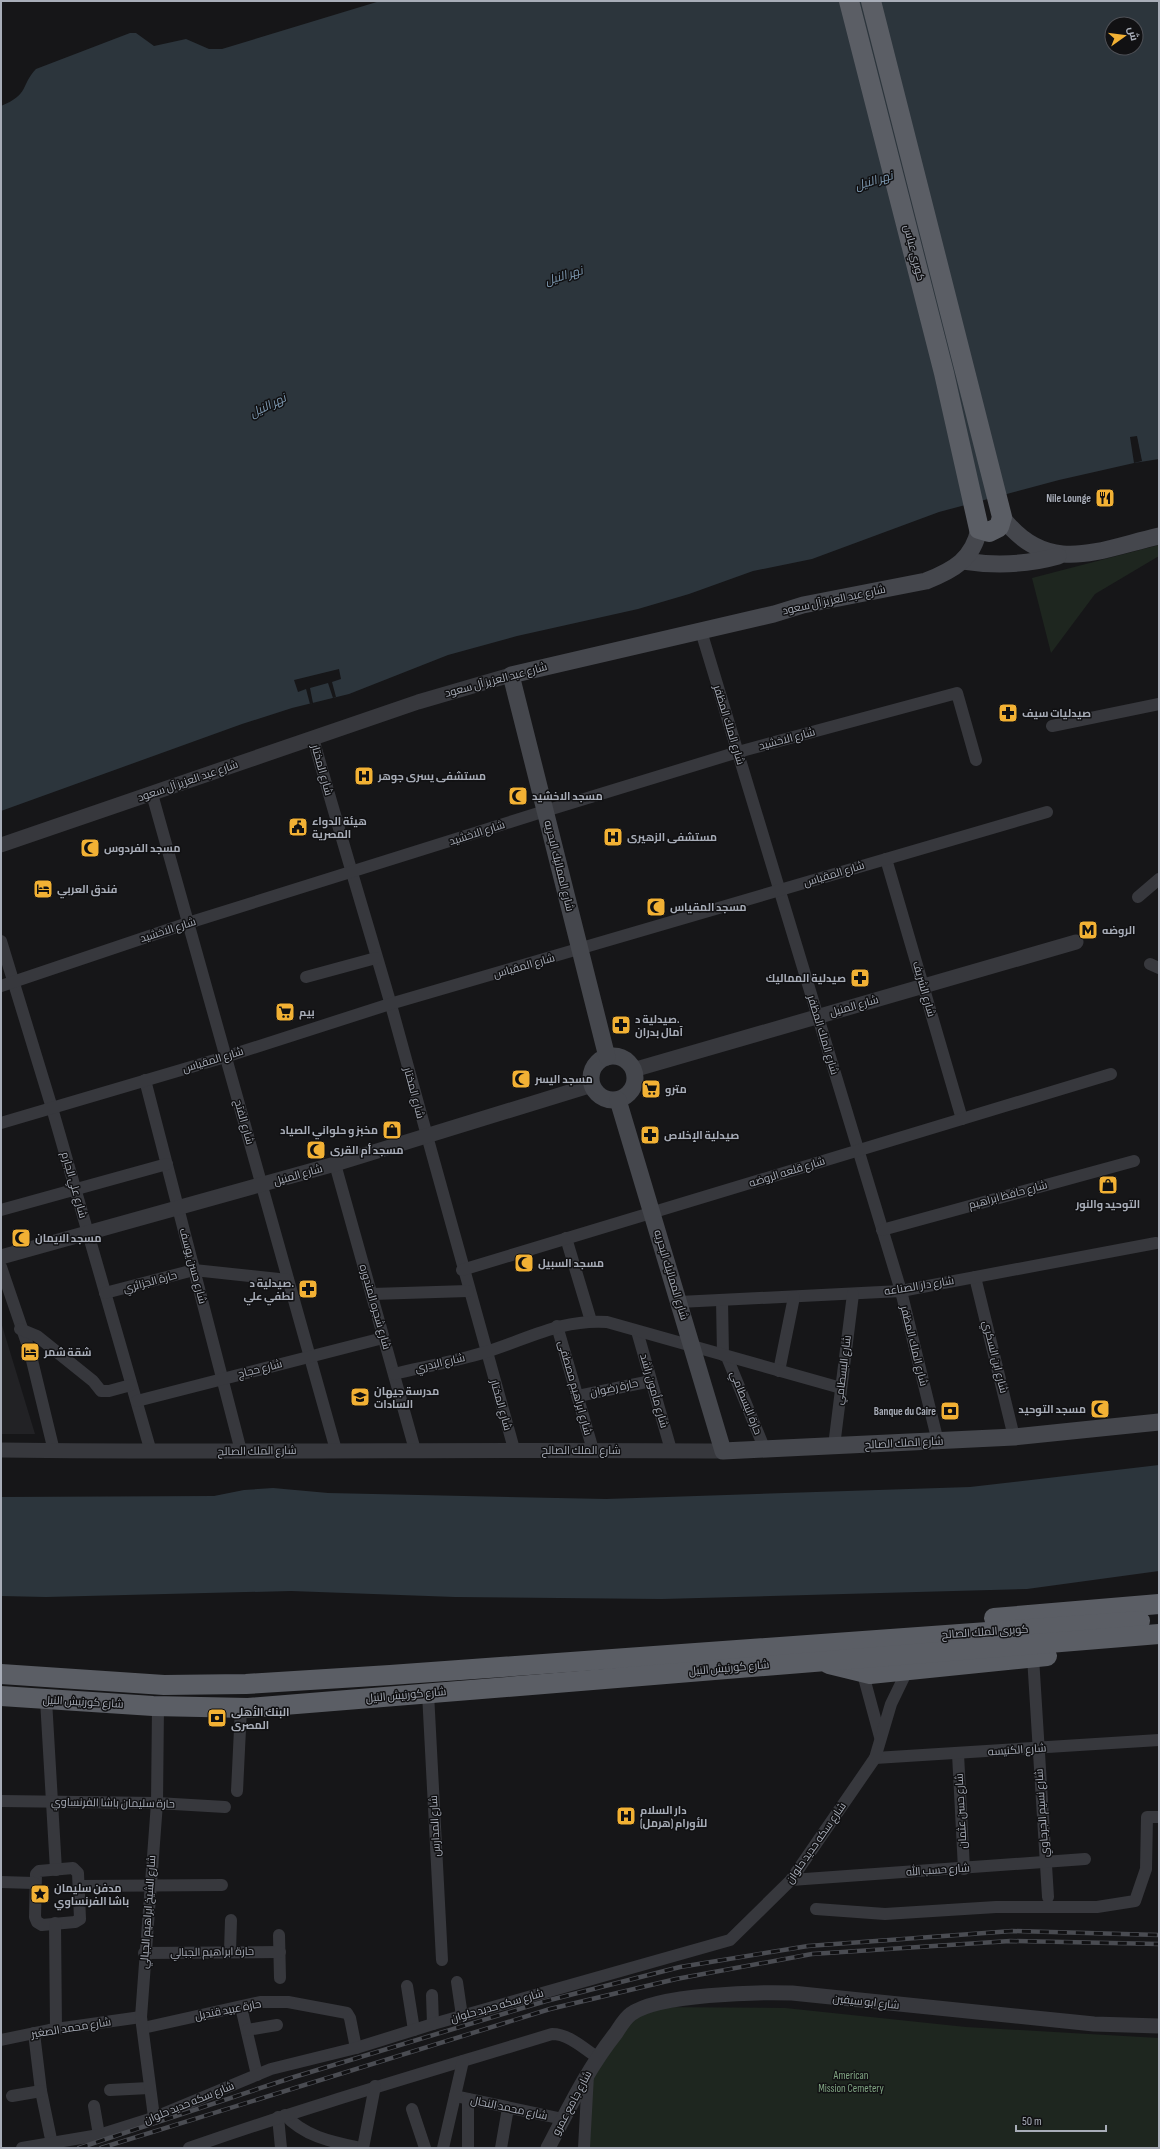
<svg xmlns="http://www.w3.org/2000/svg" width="1160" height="2149" font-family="'Sofia Sans Condensed',Cairo,sans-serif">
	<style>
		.built { fill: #222225 }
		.green { fill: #1e261f }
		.water { fill: #2c353c; fill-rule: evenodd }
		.pier { fill: #161618 }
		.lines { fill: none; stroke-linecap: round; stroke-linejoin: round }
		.minor { stroke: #37383d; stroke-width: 12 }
		.tertiary { stroke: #37383d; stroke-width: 15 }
		.secondary { stroke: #45474d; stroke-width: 17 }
		.trunk { stroke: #5b5e65; stroke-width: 20 }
		.rail-casing { stroke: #4a4c52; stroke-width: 4.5 }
		.rail { stroke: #111113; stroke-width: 3; stroke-dasharray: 9; stroke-linecap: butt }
		.labels { text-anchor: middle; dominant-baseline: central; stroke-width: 3; stroke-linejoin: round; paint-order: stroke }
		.street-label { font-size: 11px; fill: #a8adb8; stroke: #111113 }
		.poi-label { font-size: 11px; font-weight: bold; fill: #a8adb8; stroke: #111113; text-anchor: start }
		.park-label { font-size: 11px; fill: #7fa381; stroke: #111113 }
		.water-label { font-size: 12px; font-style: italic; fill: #7f9bb3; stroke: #111113 }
	</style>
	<rect width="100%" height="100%" fill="#161618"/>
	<polygon class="built" points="1,1322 11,1355 35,1434 1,1434"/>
	<g class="green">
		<polygon points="1159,545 1159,556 1095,594 1051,653 1032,578"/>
		<polygon points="645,2007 785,2008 966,2027 1159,2038 1159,2148 583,2148 588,2073"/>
	</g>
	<g class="water">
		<path d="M380,1H1159V459L1134,463L1059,480L939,512L812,559L753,571L689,594L638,609L517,636L448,655L349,694L292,708L242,724L1,811V106C30,94 20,86 36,69L130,33H136L154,46L186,39L209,49H222ZM1112,24H1136V48H1112Z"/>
		<polygon points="1159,1465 1159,1571 1027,1589 662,1599 455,1597 291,1591 46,1597 1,1596 1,1497 214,1496 244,1490 273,1488 328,1493 606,1499 970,1487"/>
	</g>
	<g class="pier">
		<polygon points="1137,436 1142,461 1134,463 1130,437"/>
		<polygon points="339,669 341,679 332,682 336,697 333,698 328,683 310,688 313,703 310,704 306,689 298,692 294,680"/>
	</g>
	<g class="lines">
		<g class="minor">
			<polyline points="701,631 901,1291 938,1442"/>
			<polyline points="1052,726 1159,704"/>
			<path d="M313,738C338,827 365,916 391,1005C432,1153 472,1301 514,1449"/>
			<polyline points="152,794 336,1450"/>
			<polyline points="886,859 962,1119"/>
			<polyline points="1138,897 1159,879"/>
			<polyline points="1,941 52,1108 151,1452"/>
			<polyline points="1150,964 1159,968"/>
			<polyline points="306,977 376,958"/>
			<polyline points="1,986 188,923 545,811 738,752 957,693 976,760"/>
			<polyline points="145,1080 241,1451"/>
			<polyline points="1,1123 225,1057 390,1004 1047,812"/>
			<polyline points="335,1164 415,1450"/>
			<polyline points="1,1210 167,1164"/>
			<polyline points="882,1230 1134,1161"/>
			<polyline points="566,1238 591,1321"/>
			<polyline points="1,1267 30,1352 54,1451"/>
			<polyline points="462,1270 1111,1074"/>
			<polyline points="975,1277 1014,1437"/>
			<polyline points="105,1293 194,1270 288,1280"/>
			<polyline points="372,1294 468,1291"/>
			<polyline points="722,1300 723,1355"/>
			<polyline points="679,1302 901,1291 1156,1243"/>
			<polyline points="557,1326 593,1450"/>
			<polyline points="20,1329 37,1336 93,1381 101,1391 109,1391 131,1385"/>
			<polyline points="637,1331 671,1450"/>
			<polyline points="727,1357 765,1450"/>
			<polyline points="779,1371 794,1297"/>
			<path d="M394,1374C424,1367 456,1361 486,1352C528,1339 561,1319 607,1322L841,1388"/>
			<polyline points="578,1396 651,1381"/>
			<polyline points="137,1401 383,1338"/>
			<polyline points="834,1446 853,1294"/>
			<polyline points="1033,1657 1048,1897"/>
			<polyline points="863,1674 880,1737"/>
			<polyline points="428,1693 442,1960"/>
			<polyline points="46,1700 56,1870"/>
			<polyline points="958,1754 964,1869"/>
			<polyline points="875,1758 1159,1740"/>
			<polyline points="237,1791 241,1708"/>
			<polyline points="1,1801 157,1803 225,1807"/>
			<polygon points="73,1868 78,1873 80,1919 75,1922 42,1925 37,1922 35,1917 36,1874 39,1871"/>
			<polyline points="791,1880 1085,1859"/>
			<polyline points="1,1882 34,1883"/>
			<polyline points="79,1886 222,1885"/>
			<polyline points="816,1909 885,1914 996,1907 1097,1907 1135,1901 1146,1869 1147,1817 1159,1817"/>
			<polyline points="55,1923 56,2029"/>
			<polyline points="279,1935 280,1978"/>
			<polyline points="230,1951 231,1920"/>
			<polyline points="144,1953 280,1952"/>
			<polyline points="457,1982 462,2016"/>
			<polyline points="407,1986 414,2030"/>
			<polyline points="432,1995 433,2024"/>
			<polyline points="241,2007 257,2075"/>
			<polyline points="143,2028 260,2002 288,2002 347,2013 350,2018 356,2048"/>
			<polyline points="247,2030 277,2025"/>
			<polyline points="34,2033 41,2091 52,2144"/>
			<polyline points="1,2040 49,2030 141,2017"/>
			<polyline points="110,2090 149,2088"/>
			<polyline points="12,2096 41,2091"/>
			<polyline points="455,2096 563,2119"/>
			<polyline points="94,2106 99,2135"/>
			<polyline points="412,2109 425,2148"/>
			<path d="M285,2115C305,2137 333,2142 361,2148"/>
			<polyline points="154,2117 141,2017 157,1803 158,1706"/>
			<polyline points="278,2117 281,2148"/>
			<polyline points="22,2148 99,2135 153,2118 271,2069 356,2048 433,2024 730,1940 791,1880 875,1758 891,1704 907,1671"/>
			<path d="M189,2148C309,2106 431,2071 552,2034C569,2034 583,2048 597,2057"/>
			<polyline points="363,2148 375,2086"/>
			<polyline points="443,2148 463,2061"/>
			<polyline points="468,2148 468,2099"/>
			<polyline points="501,2148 508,2108"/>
			<polyline points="584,2148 588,2075"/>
		</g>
		<g class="tertiary">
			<polyline points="1,845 418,702 511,675"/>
			<polyline points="633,1070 1076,942"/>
			<polyline points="1,1257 335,1164 592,1085"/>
			<path d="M1,1450C242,1453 482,1449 723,1451"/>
			<path d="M548,2148C569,2108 588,2068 616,2033C620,2027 625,2018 631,2014C658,1994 757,1992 792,1993L1094,2024L1159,2026"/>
		</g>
		<g class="secondary">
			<path d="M1002,517C1047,577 1098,550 1159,536"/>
			<path d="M963,561C995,566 1026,565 1058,556"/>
			<circle cx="613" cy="1078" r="22"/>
			<path d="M607,1057L511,675L774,614L803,605L926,581C954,570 973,559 979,529"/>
			<polyline points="618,1100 723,1451 1014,1437 1159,1422"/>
		</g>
		<g class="trunk">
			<polyline points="849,1 944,373 979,529 989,532 999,527 1002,517 871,1"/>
			<polyline points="994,1618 1159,1604"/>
			<polyline points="829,1664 870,1674 1047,1656"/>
			<polyline points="1,1674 164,1685 246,1684 390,1675 1140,1621"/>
			<polyline points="1,1696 153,1706 248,1708 1159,1634"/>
		</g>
		<defs>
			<g id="rail">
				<polyline points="79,2148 294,2077 546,2001 680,1967 808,1946 1012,1931 1159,1935"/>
				<polyline points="101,2148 550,2009 676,1979 812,1954 1010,1941 1159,1944"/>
			</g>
		</defs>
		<use href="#rail" class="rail-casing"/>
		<use href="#rail" class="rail"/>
	</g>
	<defs>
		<symbol id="restaurant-square" viewBox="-11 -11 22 22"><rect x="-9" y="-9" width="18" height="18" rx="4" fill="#f2b134" stroke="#111113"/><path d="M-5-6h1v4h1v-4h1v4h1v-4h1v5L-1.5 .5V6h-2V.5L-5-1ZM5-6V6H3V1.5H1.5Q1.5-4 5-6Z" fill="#111"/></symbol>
		<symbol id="pharmacy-square" viewBox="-11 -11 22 22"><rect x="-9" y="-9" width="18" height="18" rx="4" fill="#f2b134" stroke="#111113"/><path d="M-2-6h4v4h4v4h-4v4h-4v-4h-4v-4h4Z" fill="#111"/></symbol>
		<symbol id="hospital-square" viewBox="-11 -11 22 22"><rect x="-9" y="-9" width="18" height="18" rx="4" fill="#f2b134" stroke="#111113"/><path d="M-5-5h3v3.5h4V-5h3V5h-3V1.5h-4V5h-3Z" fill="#111"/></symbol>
		<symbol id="mosque-square" viewBox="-11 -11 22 22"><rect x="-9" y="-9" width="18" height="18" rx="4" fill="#f2b134" stroke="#111113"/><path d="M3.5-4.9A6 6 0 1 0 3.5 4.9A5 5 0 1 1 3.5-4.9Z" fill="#111"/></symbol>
		<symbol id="civic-square" viewBox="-11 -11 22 22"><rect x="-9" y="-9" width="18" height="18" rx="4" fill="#f2b134" stroke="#111113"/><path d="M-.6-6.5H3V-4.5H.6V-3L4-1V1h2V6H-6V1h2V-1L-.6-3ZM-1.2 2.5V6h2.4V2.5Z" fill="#111"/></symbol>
		<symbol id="hotel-square" viewBox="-11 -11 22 22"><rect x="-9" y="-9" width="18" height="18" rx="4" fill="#f2b134" stroke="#111113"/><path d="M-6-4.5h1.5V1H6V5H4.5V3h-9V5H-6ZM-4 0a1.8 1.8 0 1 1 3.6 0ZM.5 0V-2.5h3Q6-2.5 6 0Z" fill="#111"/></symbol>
		<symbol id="metro-square" viewBox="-11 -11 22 22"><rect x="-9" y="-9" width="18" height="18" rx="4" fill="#f2b134" stroke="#111113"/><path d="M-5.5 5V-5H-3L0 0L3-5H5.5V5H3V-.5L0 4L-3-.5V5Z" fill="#111"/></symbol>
		<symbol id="supermarket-square" viewBox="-11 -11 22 22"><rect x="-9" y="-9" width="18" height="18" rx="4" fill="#f2b134" stroke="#111113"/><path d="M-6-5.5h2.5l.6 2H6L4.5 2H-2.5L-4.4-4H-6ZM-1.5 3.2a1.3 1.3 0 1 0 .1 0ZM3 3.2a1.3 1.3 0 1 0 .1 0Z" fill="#111"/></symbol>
		<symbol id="shop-square" viewBox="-11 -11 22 22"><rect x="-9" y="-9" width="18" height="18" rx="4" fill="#f2b134" stroke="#111113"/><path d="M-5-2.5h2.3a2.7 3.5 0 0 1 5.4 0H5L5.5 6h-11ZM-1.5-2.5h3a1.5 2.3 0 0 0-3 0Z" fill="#111"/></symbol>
		<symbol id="school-square" viewBox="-11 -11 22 22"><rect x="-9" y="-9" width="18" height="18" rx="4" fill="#f2b134" stroke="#111113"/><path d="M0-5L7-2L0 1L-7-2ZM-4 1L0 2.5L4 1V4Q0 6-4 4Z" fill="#111"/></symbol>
		<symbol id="bank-square" viewBox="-11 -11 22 22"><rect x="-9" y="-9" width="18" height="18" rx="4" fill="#f2b134" stroke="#111113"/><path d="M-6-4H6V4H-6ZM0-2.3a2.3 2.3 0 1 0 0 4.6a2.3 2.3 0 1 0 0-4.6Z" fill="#111"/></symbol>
		<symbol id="sight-square" viewBox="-11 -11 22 22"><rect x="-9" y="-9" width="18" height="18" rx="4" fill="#f2b134" stroke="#111113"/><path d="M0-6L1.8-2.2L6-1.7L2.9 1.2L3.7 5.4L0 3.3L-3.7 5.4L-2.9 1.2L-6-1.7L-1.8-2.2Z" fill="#111"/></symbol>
	</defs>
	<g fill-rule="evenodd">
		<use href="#restaurant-square" x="1094" y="487" width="22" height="22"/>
		<use href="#pharmacy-square" x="997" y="702" width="22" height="22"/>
		<use href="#hospital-square" x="353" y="765" width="22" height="22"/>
		<use href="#mosque-square" x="507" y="785" width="22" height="22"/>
		<use href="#civic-square" x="287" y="816" width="22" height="22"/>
		<use href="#hospital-square" x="602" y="826" width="22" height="22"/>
		<use href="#mosque-square" x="79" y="837" width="22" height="22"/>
		<use href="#hotel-square" x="32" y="878" width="22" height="22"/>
		<use href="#mosque-square" x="645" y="896" width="22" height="22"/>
		<use href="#metro-square" x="1077" y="919" width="22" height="22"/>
		<use href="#pharmacy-square" x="849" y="967" width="22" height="22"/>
		<use href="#supermarket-square" x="274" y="1001" width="22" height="22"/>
		<use href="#pharmacy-square" x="610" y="1014" width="22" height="22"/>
		<use href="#mosque-square" x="510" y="1068" width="22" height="22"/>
		<use href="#supermarket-square" x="640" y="1078" width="22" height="22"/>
		<use href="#shop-square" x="381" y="1119" width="22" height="22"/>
		<use href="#pharmacy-square" x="639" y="1124" width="22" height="22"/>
		<use href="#mosque-square" x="305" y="1139" width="22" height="22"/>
		<use href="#shop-square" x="1097" y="1174" width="22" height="22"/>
		<use href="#mosque-square" x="10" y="1227" width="22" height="22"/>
		<use href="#mosque-square" x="513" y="1252" width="22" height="22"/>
		<use href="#pharmacy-square" x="297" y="1278" width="22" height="22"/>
		<use href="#hotel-square" x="19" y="1341" width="22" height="22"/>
		<use href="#school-square" x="349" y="1386" width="22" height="22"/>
		<use href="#mosque-square" x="1089" y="1398" width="22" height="22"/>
		<use href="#bank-square" x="939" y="1400" width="22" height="22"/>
		<use href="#bank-square" x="206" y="1707" width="22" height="22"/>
		<use href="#hospital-square" x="615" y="1805" width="22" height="22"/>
		<use href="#sight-square" x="29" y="1883" width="22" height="22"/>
	</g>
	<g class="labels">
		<g class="street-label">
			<text transform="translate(914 253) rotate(76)">كوبري عباس</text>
			<text transform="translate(834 600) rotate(-12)">شارع عبد العزيز آل سعود</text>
			<text transform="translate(496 680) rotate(-15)">شارع عبد العزيز آل سعود</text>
			<text transform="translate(729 725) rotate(73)">شارع الملك المظفر</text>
			<text transform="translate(787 739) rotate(-15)">شارع الاخشيد</text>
			<text transform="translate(322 770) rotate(74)">شارع المختار</text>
			<text transform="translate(188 781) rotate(-19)">شارع عبد العزيز آل سعود</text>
			<text transform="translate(477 833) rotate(-18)">شارع الاخشيد</text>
			<text transform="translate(559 866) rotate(76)">شارع المماليك البحريه</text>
			<text transform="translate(834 874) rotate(-17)">شارع المقياس</text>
			<text transform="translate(168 930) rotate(-18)">شارع الاخشيد</text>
			<text transform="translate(524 966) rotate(-16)">شارع المقياس</text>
			<text transform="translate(924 989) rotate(74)">شارع الشريف</text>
			<text transform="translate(854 1006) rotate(-16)">شارع المنيل</text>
			<text transform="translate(823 1035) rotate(73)">شارع الملك المظفر</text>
			<text transform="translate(213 1060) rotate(-17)">شارع المقياس</text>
			<text transform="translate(414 1093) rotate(75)">شارع المختار</text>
			<text transform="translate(244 1122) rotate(74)">شارع الفتح</text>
			<text transform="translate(787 1172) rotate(-17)">شارع قلعه الروضه</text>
			<text transform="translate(298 1175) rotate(-16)">شارع المنيل</text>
			<text transform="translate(74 1185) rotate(74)">شارع علي الجارم</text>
			<text transform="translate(1008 1195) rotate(-15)">شارع حافظ ابراهيم</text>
			<text transform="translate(193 1266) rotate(75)">شارع حسن يوسف</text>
			<text transform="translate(671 1275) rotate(73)">شارع المماليك البحريه</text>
			<text transform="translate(150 1282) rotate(-15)">حارة الجزائري</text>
			<text transform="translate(919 1286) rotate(-9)">شارع دار الصناعه</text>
			<text transform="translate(375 1307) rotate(74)">شارع شجره المندوره</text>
			<text transform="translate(914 1346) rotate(76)">شارع الملك المظفر</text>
			<text transform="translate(995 1357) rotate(76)">شارع ابن السكري</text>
			<text transform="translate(440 1363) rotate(-13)">شارع البدري</text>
			<text transform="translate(260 1369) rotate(-14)">شارع حجاج</text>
			<text transform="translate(843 1370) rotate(-83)">شارع البسطامي</text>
			<text transform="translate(575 1388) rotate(74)">شارع ابراهيم مصطفى</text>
			<text transform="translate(614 1388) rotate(-12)">حارة رضوان</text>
			<text transform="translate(654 1391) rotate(74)">شارع مأمون راشد</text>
			<text transform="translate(746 1403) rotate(68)">حارة البسطامي</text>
			<text transform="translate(501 1405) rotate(74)">شارع المختار</text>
			<text transform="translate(904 1443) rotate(-3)">شارع الملك الصالح</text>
			<text x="581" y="1450">شارع الملك الصالح</text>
			<text transform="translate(257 1451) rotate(-1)">شارع الملك الصالح</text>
			<text transform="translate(985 1632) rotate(-4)">كوبرى الملك الصالح</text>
			<text transform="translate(729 1668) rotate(-5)">شارع كورنيش النيل</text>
			<text transform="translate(406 1695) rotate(-5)">شارع كورنيش النيل</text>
			<text transform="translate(83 1702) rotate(3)">شارع كورنيش النيل</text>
			<text transform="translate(1017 1750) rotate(-4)">شارع الكنيسه</text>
			<text transform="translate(113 1803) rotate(1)">حارة سليمان باشا الفرنساوي</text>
			<text transform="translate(961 1811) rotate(-93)">شارع حسن عثمان</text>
			<text transform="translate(1042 1813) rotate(-94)">شارع نسيم الجرجاوي</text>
			<text transform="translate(435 1826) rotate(-93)">شارع المدارس</text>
			<text transform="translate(816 1843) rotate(-55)">شارع سكه حديد حلوان</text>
			<text transform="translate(938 1870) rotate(-4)">شارع حسب الله</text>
			<text transform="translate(148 1912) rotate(-86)">شارع الشيخ ابراهيم الجبالي</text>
			<text transform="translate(212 1952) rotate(-1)">حارة ابراهيم الجبالي</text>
			<text transform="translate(866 2002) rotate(6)">شارع ابو سيفين</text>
			<text transform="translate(497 2006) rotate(-16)">شارع سكه حديد حلوان</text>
			<text transform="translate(228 2010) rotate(-11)">حارة عبيد قنديل</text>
			<text transform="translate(71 2028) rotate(-9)">شارع محمد الصغير</text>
			<text transform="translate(189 2103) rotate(-22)">شارع سكه حديد حلوان</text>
			<text transform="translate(572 2103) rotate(-62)">شارع جامع عمرو</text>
			<text transform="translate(509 2108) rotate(12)">شارع محمد النحال</text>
		</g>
		<g class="poi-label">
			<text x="1091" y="498" text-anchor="end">Nile Lounge</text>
			<text x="1022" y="713">صيدليات سيف</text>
			<text x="378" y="776">مستشفى يسرى جوهر</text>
			<text x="532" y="796">مسجد الاخشيد</text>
			<text x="312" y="821">هيئة الدواء<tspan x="312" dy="13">المصرية</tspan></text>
			<text x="627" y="837">مستشفى الزهيرى</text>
			<text x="104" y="848">مسجد الفردوس</text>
			<text x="57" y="889">فندق العربي</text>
			<text x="670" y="907">مسجد المقياس</text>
			<text x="1102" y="930">الروضه</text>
			<text x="846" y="978" text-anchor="end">صيدلية المماليك</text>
			<text x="299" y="1012">بيم</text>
			<text x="635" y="1019">صيدلية د.<tspan x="635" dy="13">آمال بدران</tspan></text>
			<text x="535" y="1079">مسجد اليسر</text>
			<text x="665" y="1089">مترو</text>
			<text x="378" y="1130" text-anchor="end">مخبز و حلواني الصياد</text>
			<text x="664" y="1135">صيدلية الإخلاص</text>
			<text x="330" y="1150">مسجد أم القرى</text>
			<text x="1108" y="1204" text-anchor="middle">التوحيد والنور</text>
			<text x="35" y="1238">مسجد الايمان</text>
			<text x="538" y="1263">مسجد السبيل</text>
			<text x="294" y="1283" text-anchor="end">صيدلية د.<tspan x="294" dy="13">لطفي علي</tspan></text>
			<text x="44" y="1352">شقة شمر</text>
			<text x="374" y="1391">مدرسة جيهان<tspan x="374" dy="13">السادات</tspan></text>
			<text x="1086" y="1409" text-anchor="end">مسجد التوحيد</text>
			<text x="936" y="1411" text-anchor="end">Banque du Caire</text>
			<text x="231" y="1712">البنك الأهلى<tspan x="231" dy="13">المصرى</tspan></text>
			<text x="640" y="1810">دار السلام<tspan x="640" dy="13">للأورام (هرمل)</tspan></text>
			<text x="54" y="1888">مدفن سليمان<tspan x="54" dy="13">باشا الفرنساوي</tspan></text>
		</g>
		<g class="park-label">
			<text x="851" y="2075">American<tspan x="851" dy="13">Mission Cemetery</tspan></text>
		</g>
		<g class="water-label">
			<text transform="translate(874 181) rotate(-17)">نهر النيل</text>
			<text transform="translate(564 276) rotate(-17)">نهر النيل</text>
			<text transform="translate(268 406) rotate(-26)">نهر النيل</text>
		</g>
	</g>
	<rect width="1160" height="2149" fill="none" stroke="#a8adb8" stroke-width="4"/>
	<g transform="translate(1124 36) rotate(76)"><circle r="19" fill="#111113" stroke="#4d4f55"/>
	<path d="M0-3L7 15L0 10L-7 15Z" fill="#f2b134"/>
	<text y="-6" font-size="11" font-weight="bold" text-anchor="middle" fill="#a8adb8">ش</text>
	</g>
	<path d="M1016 2125v6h90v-6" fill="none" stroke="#a8adb8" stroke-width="2"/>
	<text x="1022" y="2125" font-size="12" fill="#a8adb8" stroke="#111113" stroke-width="3" paint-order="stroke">50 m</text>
</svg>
